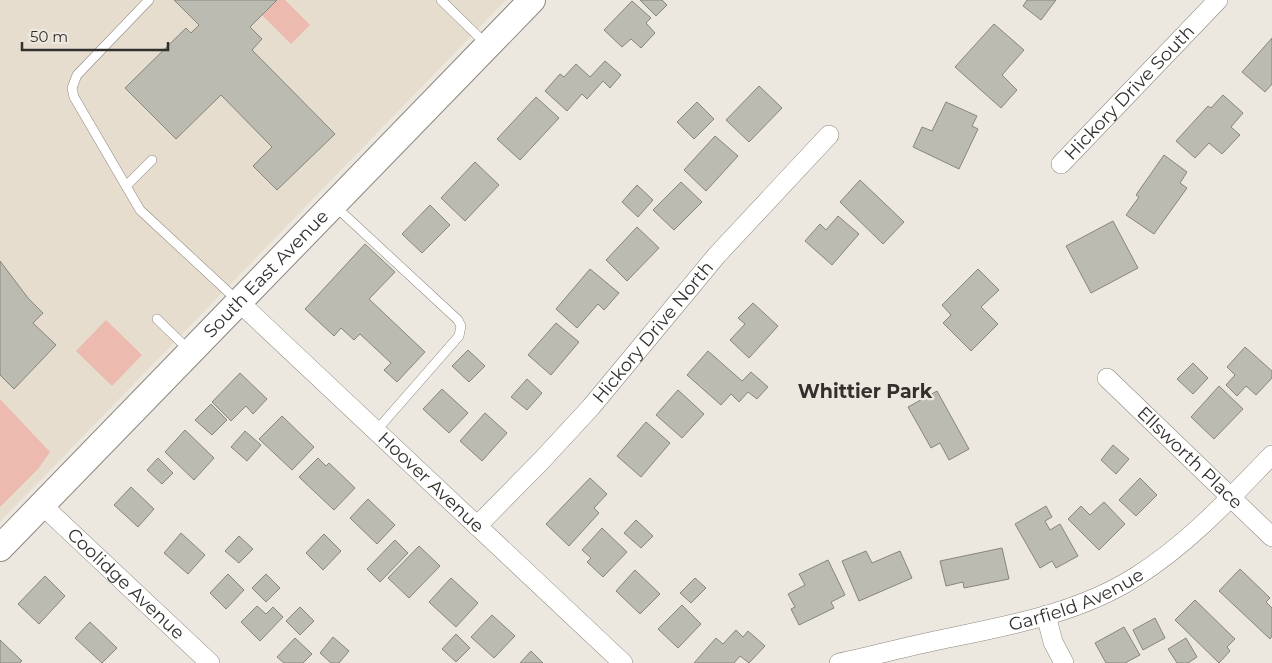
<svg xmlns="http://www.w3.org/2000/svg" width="1272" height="663" font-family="Montserrat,sans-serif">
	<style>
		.built { fill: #e6ddce }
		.green { fill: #ecbaae }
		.building { fill: #bbbbb1; stroke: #86867d }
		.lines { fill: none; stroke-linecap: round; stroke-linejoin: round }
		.service-casing { stroke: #8c877f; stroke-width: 10 }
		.minor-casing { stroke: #8c877f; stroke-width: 20 }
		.secondary-casing { stroke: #8c877f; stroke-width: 28 }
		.service { stroke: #fff; stroke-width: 9 }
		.minor { stroke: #fff; stroke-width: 19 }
		.secondary { stroke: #fff; stroke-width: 26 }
		.labels { text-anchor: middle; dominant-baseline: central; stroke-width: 4.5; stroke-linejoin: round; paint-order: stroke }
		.street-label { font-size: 18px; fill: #32302d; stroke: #ede8df }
		.neighbourhood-label { font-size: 19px; font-weight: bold; fill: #32302d; stroke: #ede8df }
	</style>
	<rect width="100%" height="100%" fill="#ede8df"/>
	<polygon class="built" points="0,0 506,0 0,522"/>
	<g class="green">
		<polygon points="277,0 285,0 310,25 291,44 262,15"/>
		<polygon points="106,320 142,355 112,386 76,351"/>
		<polygon points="0,399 50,452 38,469 0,507"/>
	</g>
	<g class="building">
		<polygon points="174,0 277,0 250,27 262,39 252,50 335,134 277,190 253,166 272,147 221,95 176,139 125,88 186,28 191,33 199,25"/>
		<polygon points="640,0 662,0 667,5 656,16"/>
		<polygon points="1027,0 1056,0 1041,20 1023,6"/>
		<polygon points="632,1 651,18 646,23 655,33 641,48 631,39 622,47 604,30"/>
		<polygon points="994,24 1024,50 1002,75 1017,90 1001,108 955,67"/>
		<polygon points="1272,38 1272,84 1265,92 1242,72"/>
		<polygon points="605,61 621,75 610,88 603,81 587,99 582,94 567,111 545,91 560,74 564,77 576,64 590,77"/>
		<polygon points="759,86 782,108 749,142 726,120"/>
		<polygon points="1223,95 1243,113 1231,127 1240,135 1222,154 1209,143 1195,158 1176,141 1208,106 1211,108"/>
		<polygon points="536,97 559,118 520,160 497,139"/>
		<polygon points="697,102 714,119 694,139 677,122"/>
		<polygon points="946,102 977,116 972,126 978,129 959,169 913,147 922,127 932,131"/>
		<polygon points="715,136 738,156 706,191 684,170"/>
		<polygon points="1164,155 1187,172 1180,183 1187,188 1154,234 1126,215 1139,197 1136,195"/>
		<polygon points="475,162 499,185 465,221 441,198"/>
		<polygon points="860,180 904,222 883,244 840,202"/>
		<polygon points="681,182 702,202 674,230 653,210"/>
		<polygon points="637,185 653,200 638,217 622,202"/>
		<polygon points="430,205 450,225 422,253 402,234"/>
		<polygon points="838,216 859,234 832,265 805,241 820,224 826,230"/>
		<polygon points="1113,221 1138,268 1091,293 1066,246"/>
		<polygon points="637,227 659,248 627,281 606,260"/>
		<polygon points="365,244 395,272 369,299 425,352 397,382 384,370 391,363 360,334 354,340 341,328 334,336 305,309"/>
		<polygon points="0,261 28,298 43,313 33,323 56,345 14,389 0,375"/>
		<polygon points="590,269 619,293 604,310 598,304 577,328 556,309"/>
		<polygon points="978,269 999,290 981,307 998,324 971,351 943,323 951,315 942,305"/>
		<polygon points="753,303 778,326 749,358 730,340 745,324 738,318"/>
		<polygon points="556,323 579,342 551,375 528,355"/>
		<polygon points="1245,347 1272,371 1272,378 1256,395 1246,386 1237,396 1226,385 1235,375 1227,367"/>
		<polygon points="468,350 485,366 469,382 452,366"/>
		<polygon points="708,351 742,381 751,372 768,387 757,399 748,392 739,402 731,394 721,405 687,375"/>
		<polygon points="1193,363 1208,378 1193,394 1177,379"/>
		<polygon points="240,373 267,399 253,414 246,406 231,421 212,402"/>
		<polygon points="527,379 542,393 527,410 511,397"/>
		<polygon points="1219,386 1243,409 1214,439 1191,417"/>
		<polygon points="442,389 468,413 449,433 423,409"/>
		<polygon points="678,390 704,414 682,438 656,415"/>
		<polygon points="937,391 969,449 949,460 940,443 931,448 908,407"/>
		<polygon points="211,404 227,420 212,435 195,420"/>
		<polygon points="485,413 507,433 482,461 460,441"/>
		<polygon points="282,416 314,447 292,470 259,439"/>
		<polygon points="646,422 670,443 641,477 617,456"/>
		<polygon points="185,430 214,458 194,480 165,452"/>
		<polygon points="245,431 261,445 247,461 231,447"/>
		<polygon points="1113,445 1129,459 1116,474 1101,460"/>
		<polygon points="158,458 173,473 162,484 147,470"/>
		<polygon points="318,458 326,466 329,463 355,488 334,510 299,477"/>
		<polygon points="590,478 607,494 594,508 599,513 569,546 546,524"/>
		<polygon points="1140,478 1157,495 1136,516 1119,500"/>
		<polygon points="131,487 154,509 138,527 114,505"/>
		<polygon points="368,499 395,525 377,544 350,518"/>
		<polygon points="1104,502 1125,524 1099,550 1068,519 1081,506 1090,515"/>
		<polygon points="1046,506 1052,517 1045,521 1050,530 1060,524 1078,556 1056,568 1052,561 1040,568 1015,524"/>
		<polygon points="636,520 653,536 641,548 624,533"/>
		<polygon points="602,528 627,552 603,577 587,562 591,558 582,550"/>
		<polygon points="181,533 205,555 188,574 164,553"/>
		<polygon points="324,534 341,551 323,570 306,553"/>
		<polygon points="239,536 253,549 239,563 225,551"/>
		<polygon points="395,540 408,553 380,582 367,569"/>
		<polygon points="419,546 440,566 409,598 388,578"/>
		<polygon points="1002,548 1009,579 964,588 963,582 946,586 940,561"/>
		<polygon points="866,551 872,563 900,551 912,578 859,601 842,561"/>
		<polygon points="828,560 845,595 831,602 834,608 799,625 791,609 795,607 788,594 805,585 799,574"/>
		<polygon points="1240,569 1270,598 1266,602 1272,608 1272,636 1270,639 1219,591"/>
		<polygon points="635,570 660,594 640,614 616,591"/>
		<polygon points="228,574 244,590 226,609 210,593"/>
		<polygon points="266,574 280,588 266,602 252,588"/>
		<polygon points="45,576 65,596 39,624 18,604"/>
		<polygon points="451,578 478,603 456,627 429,602"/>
		<polygon points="695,578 706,588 691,603 680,593"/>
		<polygon points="1195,600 1235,639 1227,647 1230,651 1219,663 1175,620"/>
		<polygon points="682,605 701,624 678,648 658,629"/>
		<polygon points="257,606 266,614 273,607 283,617 260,641 241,622"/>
		<polygon points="300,607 314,621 300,635 286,621"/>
		<polygon points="492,615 515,636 494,658 471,637"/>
		<polygon points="1155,618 1165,638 1143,650 1133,630"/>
		<polygon points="90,622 117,648 102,663 75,638"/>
		<polygon points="1124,627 1140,655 1125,663 1106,663 1095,643"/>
		<polygon points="736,630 743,637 748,631 765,646 749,663 740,656 734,663 694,663 716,638 723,644"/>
		<polygon points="456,634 470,648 456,662 442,649"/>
		<polygon points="333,637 349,651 339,663 331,663 320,653"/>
		<polygon points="295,638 312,654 303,663 284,663 277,657"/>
		<polygon points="1186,638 1197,657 1188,663 1177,663 1168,649"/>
		<polygon points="0,640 22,661 19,663 0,663"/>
		<polygon points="531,651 543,663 520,663"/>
	</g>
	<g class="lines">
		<defs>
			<g id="service">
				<polyline points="149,0 77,75 72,88 74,97 140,210 238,301"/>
				<polyline points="441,0 486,44"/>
				<polyline points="126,186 152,160"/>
				<polyline points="336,207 458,320 461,326 459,336 376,431"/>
				<polyline points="157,319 189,350"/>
			</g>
			<g id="minor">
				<path id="s1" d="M1061,164L1218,0"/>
				<path id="s2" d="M240,303L623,663"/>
				<path id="s3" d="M1107,378L1272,537"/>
				<path id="s4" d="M42,505L210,663"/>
				<path id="s5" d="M477,526L542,460L591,407L717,255L829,135"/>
				<polyline points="1046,615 1053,642 1064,663"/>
				<path id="s6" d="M839,663C872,656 905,647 939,640C1006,626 1078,614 1137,576C1189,543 1229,499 1272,455"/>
			</g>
			<g id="secondary">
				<path id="s7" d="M0,548L532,0"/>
			</g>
		</defs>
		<use href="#service" class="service-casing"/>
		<use href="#minor" class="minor-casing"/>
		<use href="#secondary" class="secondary-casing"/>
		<use href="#service" class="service"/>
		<use href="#minor" class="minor"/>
		<use href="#secondary" class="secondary"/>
	</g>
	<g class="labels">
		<g class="street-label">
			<text stroke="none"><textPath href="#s1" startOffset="99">Hickory Drive South</textPath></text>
			<text stroke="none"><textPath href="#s7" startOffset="382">South East Avenue</textPath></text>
			<text stroke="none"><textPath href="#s5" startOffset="262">Hickory Drive North</textPath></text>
			<text stroke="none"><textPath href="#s3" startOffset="115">Ellsworth Place</textPath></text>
			<text stroke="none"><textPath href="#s2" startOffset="262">Hoover Avenue</textPath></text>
			<text stroke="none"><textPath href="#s4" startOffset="115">Coolidge Avenue</textPath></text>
			<text stroke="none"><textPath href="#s6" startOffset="246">Garfield Avenue</textPath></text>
		</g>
		<g class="neighbourhood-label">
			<text x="865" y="391">Whittier Park</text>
		</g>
	</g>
	<path d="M22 42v8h146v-8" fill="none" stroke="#32302d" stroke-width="2.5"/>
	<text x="30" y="42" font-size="15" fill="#32302d" stroke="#ede8df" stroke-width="4" paint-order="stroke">50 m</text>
</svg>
